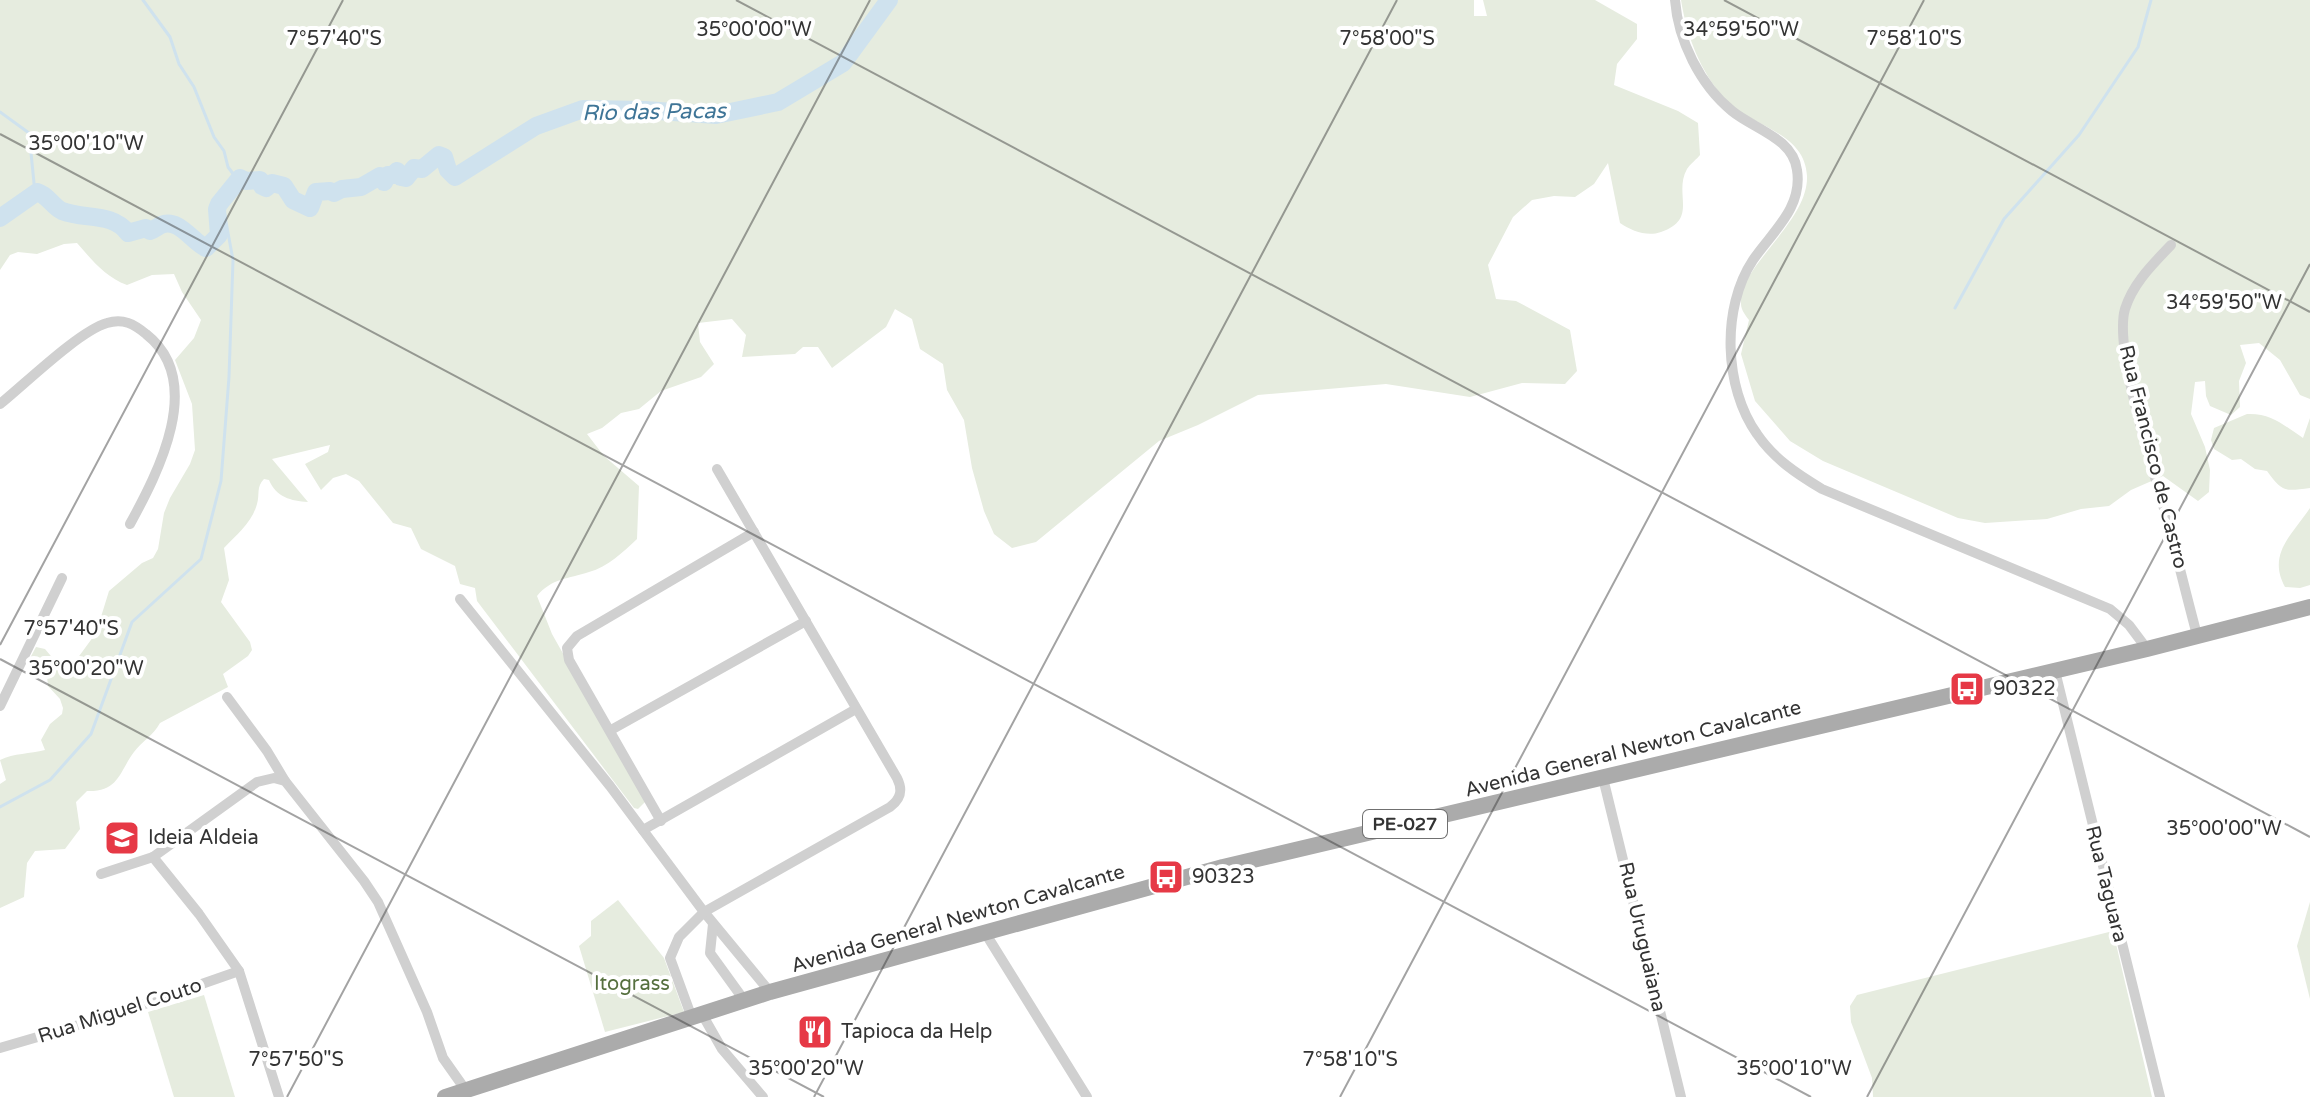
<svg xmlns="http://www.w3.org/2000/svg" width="2310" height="1097" font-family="'Varela Round',sans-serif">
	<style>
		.green { fill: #e6ecdf }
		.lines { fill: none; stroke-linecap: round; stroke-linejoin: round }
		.stream { stroke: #cfe2ee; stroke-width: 3 }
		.river { stroke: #cfe2ee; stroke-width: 18 }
		.street { stroke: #d0d0d0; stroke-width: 10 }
		.primary { stroke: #ababab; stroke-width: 16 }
		.ticks { fill: none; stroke: #333; stroke-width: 2; stroke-opacity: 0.45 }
		.labels { text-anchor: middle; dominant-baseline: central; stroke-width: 8; stroke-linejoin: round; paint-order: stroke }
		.shield { fill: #fff; stroke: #707070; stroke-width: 2 }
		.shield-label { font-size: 18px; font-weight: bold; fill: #333 }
		.street-label { font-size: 20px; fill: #333; stroke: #fff }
		.poi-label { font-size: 20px; fill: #333; stroke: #fff; text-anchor: start }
		.park-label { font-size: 20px; fill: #56703f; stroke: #fff }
		.water-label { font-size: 22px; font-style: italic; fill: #3f7597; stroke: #fff }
		.ticks-label { font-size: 20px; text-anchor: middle; fill: #333; stroke: #fff; stroke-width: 8; stroke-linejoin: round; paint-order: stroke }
	</style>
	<rect width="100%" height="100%" fill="#fff"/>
	<g class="green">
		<path d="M0,0H1474V16H1487L1483,0H1595L1637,24V39L1617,64L1614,85L1678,111L1698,123L1700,155C1697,159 1690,164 1687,169C1673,194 1699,219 1661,232C1647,237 1632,231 1620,223L1608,163L1594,184L1575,197L1554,196L1532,200L1513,217L1488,265L1496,299L1516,301L1570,330L1577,371L1565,384L1522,383L1470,397L1386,384L1258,395L1198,425L1159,441L1036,542L1012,548L994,534L984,511L972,468L964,420L947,390L943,364L920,349L912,319L895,309L886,327L832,368L818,347H803L795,354L742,357L746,335L732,319L698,323L700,342L714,364L701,377L661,391L639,409L621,413L602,428L587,434L604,456L639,486L637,539C623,552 608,567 589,572C568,579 552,578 537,596L552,634L646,801L638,809L634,808L477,601L475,588L460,584L455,566L421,549L411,528L393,523L359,481L346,474L333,478L321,490L305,464L328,452L330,445L272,459L308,502C291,501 276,497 269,480L264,479C256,487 260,494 257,504C252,523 236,535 224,548L229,580L221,602L250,642L252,650L248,656L223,674L228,687L160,723C153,736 142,741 134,752C119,772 119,792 87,791L76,802L80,829L65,849L35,851L27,863L24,897L0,908V784L6,780L0,760C14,753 30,754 45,750L41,740L50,724L62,714L63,708L60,699L48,686L47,676L41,667L33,664L30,658L36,647L45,649L66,674L96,633L109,591L142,563L153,558L158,549L164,513L170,498L190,464L195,450L192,404L175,360L194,338L201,320L182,292L174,274L152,275L127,285C105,277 92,260 77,243L64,244L37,254L18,252L10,255L0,270Z"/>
		<path d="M1681,0H2310V399L2300,395L2280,360L2259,343L2240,345L2246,363L2239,381L2240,407L2231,415L2210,406L2206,396L2205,381L2195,382L2191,414L2205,447L2210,470L2209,492L2198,501L2163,476L2131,490L2109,506L2081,509L2047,519L1985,523L1958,518L1823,461L1790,441L1755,401L1741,354L1749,320C1746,316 1741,310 1741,304C1736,269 1809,222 1807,176C1805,131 1750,127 1725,99C1700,71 1687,37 1681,0Z"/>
		<path d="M2247,414C2272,413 2283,425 2303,438L2310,418V488C2285,491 2283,493 2267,471L2255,469L2241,459L2232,460L2214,449L2211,440L2214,428Z"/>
		<path d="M2310,508V585L2300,588L2285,587C2267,554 2292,535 2310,508Z"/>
		<polygon points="618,900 664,958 684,1012 605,1032 579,946 591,936 591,921"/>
		<polygon points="2310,902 2310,999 2297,946"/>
		<polygon points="2113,931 2152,1097 1873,1097 1872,1078 1851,1022 1850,1006 1857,995"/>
		<polygon points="204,995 235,1097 174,1097 148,1012"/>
	</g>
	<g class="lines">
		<g class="stream">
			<polyline points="143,0 170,37 179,64 194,87 214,137 224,151 228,167 237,179"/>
			<polyline points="0,112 29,133 35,193"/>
			<polyline points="1955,308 2004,219 2079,135 2138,47 2151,0"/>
			<polyline points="0,807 50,780 91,734 132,622 201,559 221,481 229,377 233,260 222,200"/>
		</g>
		<path class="river" d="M0,218L37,192C48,195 52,206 62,211C85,220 112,212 128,233L146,228L150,231C154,230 157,227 161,225C179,217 193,243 206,248L219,235L217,209L219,204L240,178L246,181L260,180L262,186L266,188L272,183L284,186L293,200L310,208L316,192L330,191L334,193L342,189L361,187L380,176L384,182L388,175H394L397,171L401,177L406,178L414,168L422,169L439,155L444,157L448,170L455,177L536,126L583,109L645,110L716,115L778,102L843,63L889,0"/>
		<g class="street">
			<path d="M1675,0C1678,40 1700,85 1732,111C1754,129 1793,138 1797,170C1803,208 1772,232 1753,260C1721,308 1724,388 1757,434C1774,459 1797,474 1822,489L2110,609L2129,625L2147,649"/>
			<path d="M2171,245C2153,264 2133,283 2125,309C2113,350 2156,477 2168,523C2178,560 2187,598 2197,635"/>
			<path d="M0,404C25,384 79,331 107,323C123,318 134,324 146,334C206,381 158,473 130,524"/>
			<polyline points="460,599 610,786 704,912 770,992"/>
			<polyline points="2055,671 2160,1097"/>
			<polyline points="227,697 267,751 285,781"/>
			<polyline points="0,706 62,578"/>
			<polyline points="611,730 806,621"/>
			<polyline points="1603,778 1681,1097"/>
			<polyline points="661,821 569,660 567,648 577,636 754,532"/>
			<polyline points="643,830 856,709"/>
			<polyline points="153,857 199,914 239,971 279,1097"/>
			<polyline points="101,874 153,857 257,782 274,778 285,781 364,881 378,902 427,1012 443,1058 467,1092"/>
			<polyline points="713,924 710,953 744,1000"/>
			<polyline points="984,931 1087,1097"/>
			<polyline points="702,1014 722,1049 763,1097"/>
			<path d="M692,1018L670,958L679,937L704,912L890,807C901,799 903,790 897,778L717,469"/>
			<polyline points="0,1048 113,1015 239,971"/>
		</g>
		<polyline class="primary" points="445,1097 770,992 1223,867 2147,649 2310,607"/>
	</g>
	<path class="ticks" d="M736,0L2310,837M1724,0L2310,312M0,134L1811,1097M0,645L343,0M0,659L824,1097M287,1097L870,0M814,1097L1397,0M1340,1097L1924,0M1867,1097L2310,264"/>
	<defs>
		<symbol id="bus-square" viewBox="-11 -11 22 22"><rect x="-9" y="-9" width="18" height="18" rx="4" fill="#e63946" stroke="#fff"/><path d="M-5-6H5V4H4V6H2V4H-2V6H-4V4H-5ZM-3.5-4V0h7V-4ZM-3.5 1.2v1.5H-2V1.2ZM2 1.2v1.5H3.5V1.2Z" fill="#fff"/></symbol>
		<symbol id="school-square" viewBox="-11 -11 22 22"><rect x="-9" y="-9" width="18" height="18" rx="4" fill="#e63946" stroke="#fff"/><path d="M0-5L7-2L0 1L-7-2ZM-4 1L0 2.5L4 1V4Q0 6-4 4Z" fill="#fff"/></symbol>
		<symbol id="restaurant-square" viewBox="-11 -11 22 22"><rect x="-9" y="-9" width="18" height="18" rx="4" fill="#e63946" stroke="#fff"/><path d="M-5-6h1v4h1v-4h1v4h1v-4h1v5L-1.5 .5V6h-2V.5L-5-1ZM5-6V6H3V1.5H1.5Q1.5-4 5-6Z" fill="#fff"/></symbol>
	</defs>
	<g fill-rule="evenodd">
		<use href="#bus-square" x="1947" y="669" width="40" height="40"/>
		<use href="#school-square" x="102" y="818" width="40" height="40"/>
		<use href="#bus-square" x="1146" y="857" width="40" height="40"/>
		<use href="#restaurant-square" x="795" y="1012" width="40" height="40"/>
	</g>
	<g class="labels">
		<rect class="shield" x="1363" y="810" width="84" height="28" rx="6"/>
		<g class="shield-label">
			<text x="1405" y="824">PE-027</text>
		</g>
		<g class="street-label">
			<text transform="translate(2153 457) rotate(76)">Rua Francisco de Castro</text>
			<text transform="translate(1633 749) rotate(-14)">Avenida General Newton Cavalcante</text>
			<text transform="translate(2106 884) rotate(76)">Rua Taguara</text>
			<text transform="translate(958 919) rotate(-16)">Avenida General Newton Cavalcante</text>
			<text transform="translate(1642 937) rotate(77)">Rua Uruguaiana</text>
			<text transform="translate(120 1011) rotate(-18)">Rua Miguel Couto</text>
		</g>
		<g class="poi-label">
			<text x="1993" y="689">90322</text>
			<text x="148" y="838">Ideia Aldeia</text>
			<text x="1192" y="877">90323</text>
			<text x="841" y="1032">Tapioca da Help</text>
		</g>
		<g class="park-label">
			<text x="632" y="984">Itograss</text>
		</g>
		<g class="water-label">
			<text transform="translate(654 112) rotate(-1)">Rio das Pacas</text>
		</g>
	</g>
	<g class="ticks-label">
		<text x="754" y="36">35°00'00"W</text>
		<text x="1741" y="36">34°59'50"W</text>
		<text x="334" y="45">7°57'40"S</text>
		<text x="1387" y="45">7°58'00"S</text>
		<text x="1914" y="45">7°58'10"S</text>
		<text x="86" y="150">35°00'10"W</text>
		<text x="2224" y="309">34°59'50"W</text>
		<text x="71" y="635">7°57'40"S</text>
		<text x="86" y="675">35°00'20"W</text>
		<text x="2224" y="835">35°00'00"W</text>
		<text x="296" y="1066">7°57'50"S</text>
		<text x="1350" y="1066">7°58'10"S</text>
		<text x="806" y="1075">35°00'20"W</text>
		<text x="1794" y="1075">35°00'10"W</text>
	</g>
</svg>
